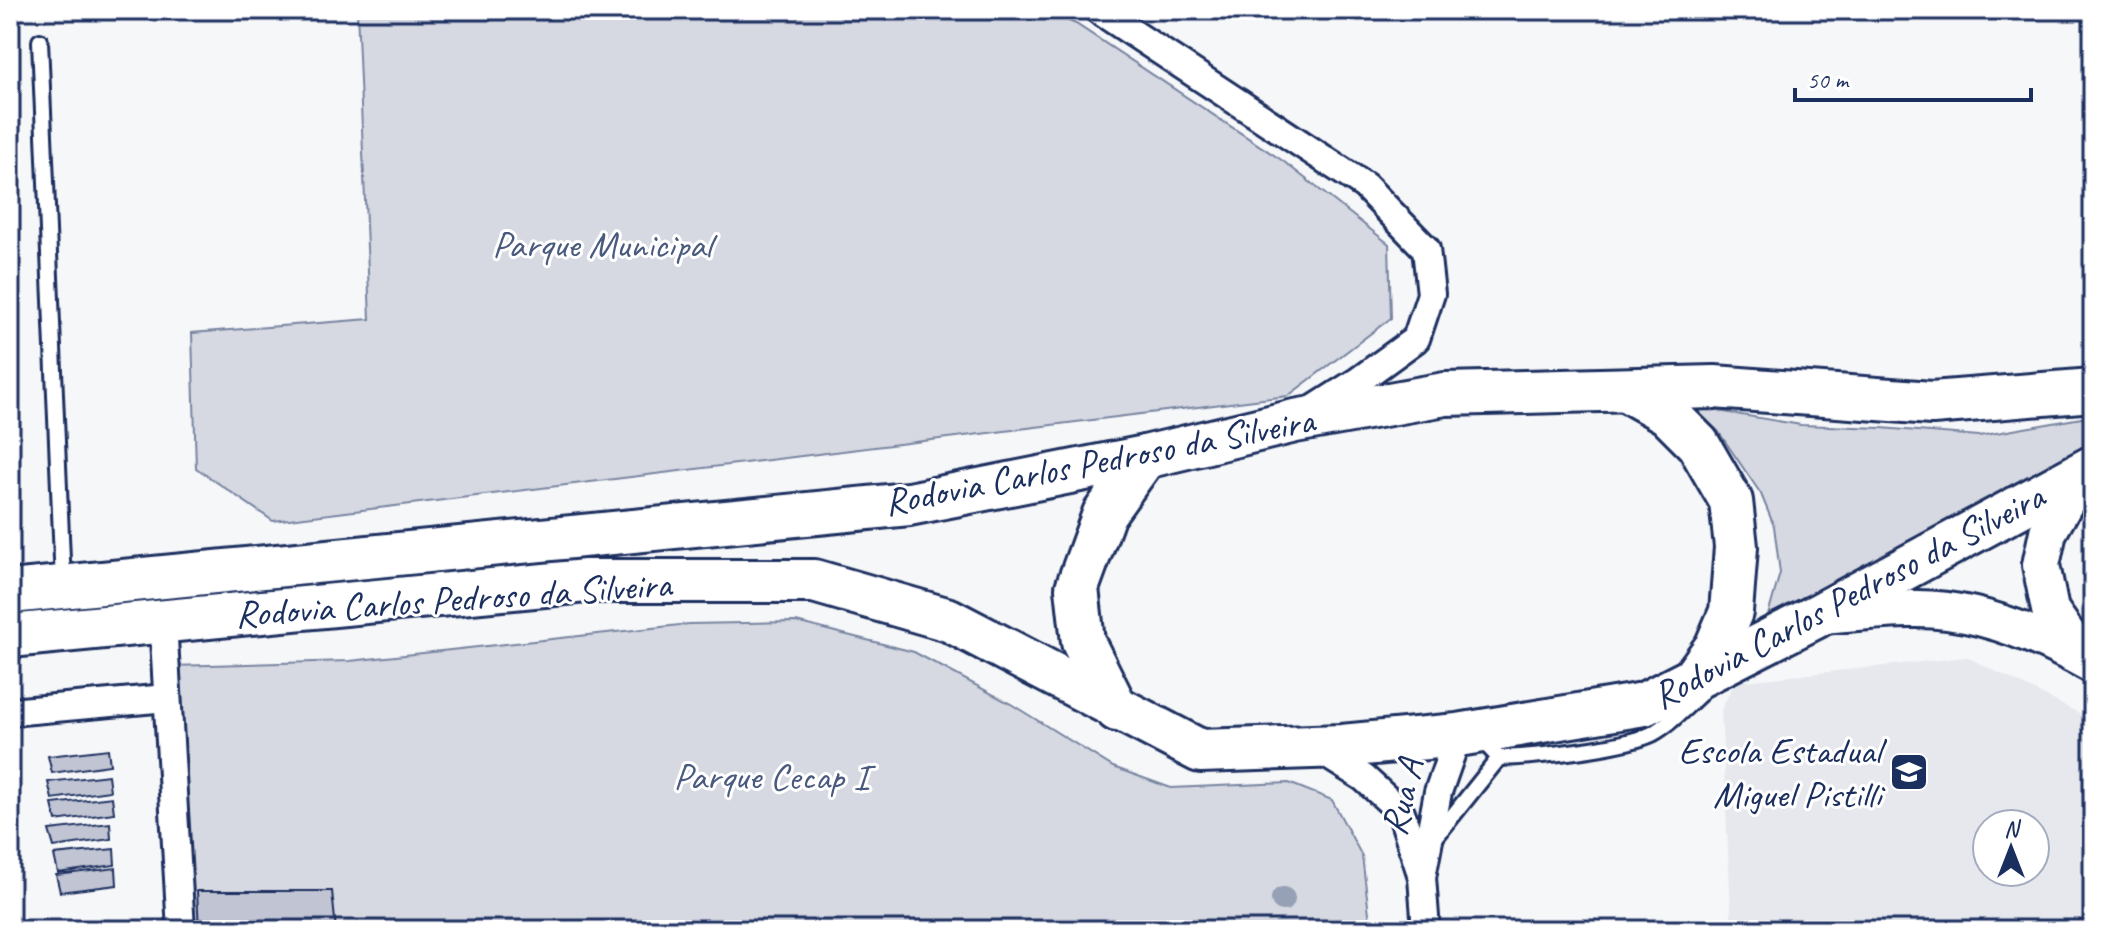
<svg xmlns="http://www.w3.org/2000/svg" width="2103" height="940" font-family="Caveat,sans-serif">
	<style>
		.built { fill: #e6e8ee; fill-rule: evenodd }
		.green { fill: #d6d9e2; stroke: #7884a0; stroke-width: 2 }
		.building { fill: #c0c4d3; stroke: #1b2f5e; stroke-width: 2 }
		.lines { fill: none; stroke-linecap: round; stroke-linejoin: round }
		.service-casing { stroke: #1b2f5e; stroke-width: 20 }
		.minor-casing { stroke: #1b2f5e; stroke-width: 32 }
		.secondary-casing { stroke: #1b2f5e; stroke-width: 42 }
		.primary-casing { stroke: #1b2f5e; stroke-width: 48 }
		.service { stroke: #fff; stroke-width: 14 }
		.minor { stroke: #fff; stroke-width: 26 }
		.secondary { stroke: #fff; stroke-width: 36 }
		.primary { stroke: #fff; stroke-width: 42 }
		.tree { fill: #97a1b6 }
		.labels { text-anchor: middle; dominant-baseline: central; stroke-width: 6; stroke-linejoin: round; paint-order: stroke }
		.park-label { font-size: 38px; fill: #4a5a7f; stroke: #fff }
		.street-label { font-size: 38px; fill: #1b2f5e; stroke: #fff }
		.poi-label { font-size: 38px; fill: #1b2f5e; stroke: #fff; text-anchor: end }
	</style>
	<rect width="100%" height="100%" fill="#f6f7f9"/>
	<filter id="ink" filterUnits="userSpaceOnUse"><feTurbulence type="fractalNoise" baseFrequency=".0125" numOctaves="2"/><feDisplacementMap in="SourceGraphic" scale="16" xChannelSelector="R" yChannelSelector="G"/><feConvolveMatrix kernelMatrix="1 2 1 2 8 2 1 2 1" color-interpolation-filters="sRGB"/></filter>
	<g filter="url(#ink)">
		<path class="built" d="M1967,657L2093,720V930H1732L1721,710L1735,682ZM1987,824H2035V872H1987Z"/>
		<g class="green">
			<polygon points="357,10 1042,10 1076,24 1283,161 1389,244 1391,318 1288,396 273,521 196,468 192,333 370,319"/>
			<polygon points="1688,406 1801,425 1881,428 1979,436 2093,416 2093,448 1767,619 1780,573 1774,526 1761,494 1718,431"/>
			<polygon points="796,622 914,652 1011,704 1113,767 1171,788 1289,783 1332,800 1362,856 1371,930 191,930 172,666 350,661 689,624"/>
		</g>
		<g class="building">
			<polygon points="108,749 110,765 52,773 48,756"/>
			<polygon points="108,775 110,791 52,799 48,782"/>
			<polygon points="112,797 114,813 56,821 52,804"/>
			<polygon points="110,823 111,839 54,847 49,830"/>
			<polygon points="114,849 115,865 58,873 54,855"/>
			<polygon points="116,868 117,885 60,892 56,875"/>
			<polygon points="197,891 332,891 336,930 199,930"/>
		</g>
		<g class="lines">
			<defs>
				<g id="service">
					<polyline points="40,41 63,583"/>
					<path d="M1481,739L1499,758C1534,757 1622,748 1652,734C1670,724 1685,708 1700,694"/>
					<polyline points="1435,838 1499,758"/>
				</g>
				<g id="minor">
					<polyline points="1098,10 1365,186 1426,249 1431,294 1416,339 1358,381 1314,409"/>
					<polyline points="163,622 181,930"/>
					<polyline points="10,712 167,698"/>
					<polyline points="1316,748 1364,778 1401,812 1422,877 1426,930"/>
					<polyline points="1422,877 1438,792 1458,735"/>
				</g>
				<g id="secondary">
					<path d="M1822,615C1851,613 1881,609 1910,609C1974,607 2039,634 2093,665"/>
					<polyline points="2085,660 2050,610 2041,565 2048,532 2072,490 2093,474"/>
				</g>
				<g id="primary">
					<polyline points="1628,391 1667,413 1698,444 1731,501 1736,547 1731,612 1716,647 1695,676"/>
					<polyline points="10,592 909,504 1145,457 1295,421 1445,394 1714,387 1932,403 2093,390"/>
					<polyline points="10,636 586,581 814,581 949,620 1200,751 1342,746 1458,735 1644,704 1817,616 2093,467"/>
					<polyline points="1117,710 1083,642 1077,588 1104,514 1145,457"/>
				</g>
			</defs>
			<use href="#service" class="service-casing"/>
			<use href="#minor" class="minor-casing"/>
			<use href="#secondary" class="secondary-casing"/>
			<use href="#primary" class="primary-casing"/>
			<use href="#service" class="service"/>
			<use href="#minor" class="minor"/>
			<use href="#secondary" class="secondary"/>
			<use href="#primary" class="primary"/>
		</g>
		<circle class="tree" cx="1283" cy="899" r="12"/>
	</g>
	<defs>
		<symbol id="school-square" viewBox="-11 -11 22 22"><rect x="-9" y="-9" width="18" height="18" rx="4" fill="#1b2f5e" stroke="#fff"/><path d="M0-5L7-2L0 1L-7-2ZM-4 1L0 2.5L4 1V4Q0 6-4 4Z" fill="#fff"/></symbol>
	</defs>
	<g fill-rule="evenodd">
		<use href="#school-square" x="1887" y="750" width="44" height="44"/>
	</g>
	<g class="labels">
		<g class="park-label">
			<text x="602" y="244">Parque Municipal</text>
			<text x="771" y="776">Parque Cecap I</text>
		</g>
		<g class="street-label">
			<text transform="translate(1099 461) rotate(-11)">Rodovia Carlos Pedroso da Silveira</text>
			<text transform="translate(1848 596) rotate(-28)">Rodovia Carlos Pedroso da Silveira</text>
			<text transform="translate(453 599) rotate(-4)">Rodovia Carlos Pedroso da Silveira</text>
			<text transform="translate(1402 797) rotate(-76)">Rua A</text>
		</g>
		<g class="poi-label">
			<text x="1881" y="750">Escola Estadual<tspan x="1881" dy="44">Miguel Pistilli</tspan></text>
		</g>
	</g>
	<rect width="2103" height="940" fill="none" stroke="#fff" stroke-width="40"/>
	<rect x="20" y="20" width="2063" height="900" fill="none" stroke="#1b2f5e" stroke-width="3" filter="url(#ink)"/>
	<g transform="translate(2011 848)"><circle r="38" fill="#ffffff" stroke="#a4acbf" stroke-width="2"/>
	<path d="M0-6L14 30L0 20L-14 30Z" fill="#1b2f5e"/>
	<text y="-12" font-size="22" font-weight="bold" text-anchor="middle" fill="#1b2f5e">N</text>
	</g>
	<path d="M1795 88v12h236v-12" fill="none" stroke="#1b2f5e" stroke-width="4"/>
	<text x="1807" y="88" font-size="24" fill="#1b2f5e" stroke="#ffffff" stroke-width="6" paint-order="stroke">50 m</text>
</svg>
